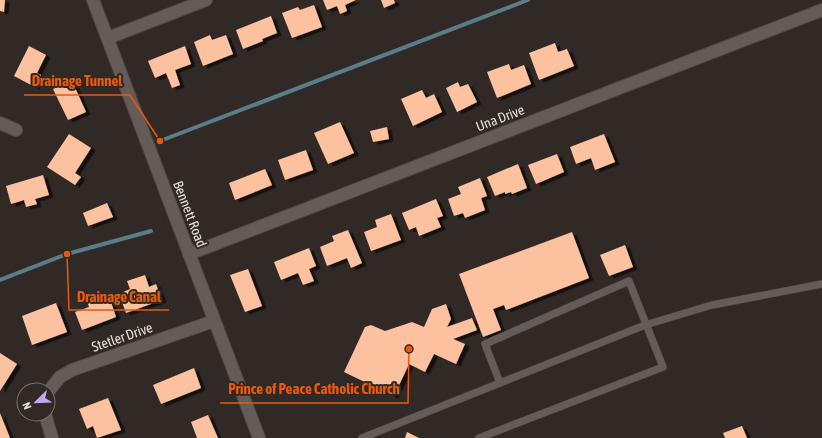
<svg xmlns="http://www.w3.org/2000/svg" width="822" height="438" font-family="'Asap Condensed',sans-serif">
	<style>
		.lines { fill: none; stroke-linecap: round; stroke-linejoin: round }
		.stream { stroke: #5b7d89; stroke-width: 4 }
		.building { fill: #fcc19f; filter: url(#shadow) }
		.service-casing { stroke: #4e4744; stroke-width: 8 }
		.minor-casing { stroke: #4e4744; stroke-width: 14 }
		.service { stroke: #655c58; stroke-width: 7 }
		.minor { stroke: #655c58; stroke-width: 12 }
		.labels { text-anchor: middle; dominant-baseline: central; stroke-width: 4; stroke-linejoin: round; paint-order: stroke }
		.street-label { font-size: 14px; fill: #e6e1de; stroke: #312925 }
		.leader { fill: none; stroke: #e8590c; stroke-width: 1.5 }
		.callout-dot { fill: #e8590c; stroke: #312925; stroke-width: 1.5 }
		.callout-label { font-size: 15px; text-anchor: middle; font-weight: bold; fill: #e8590c; stroke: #312925; stroke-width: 4; stroke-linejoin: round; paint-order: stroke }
	</style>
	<defs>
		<filter id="shadow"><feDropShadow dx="4.5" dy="2.5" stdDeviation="0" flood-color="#0009"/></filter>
	</defs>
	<rect width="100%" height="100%" fill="#312925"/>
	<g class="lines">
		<g class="stream">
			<polyline points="160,141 528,0"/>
			<polyline points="0,280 67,254 151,231"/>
		</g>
	</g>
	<g class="building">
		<polygon points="0,0 5,0 4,12 0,11"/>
		<polygon points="323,0 356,0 345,5 347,11 340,14 337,6 327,10"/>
		<polygon points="381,0 394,0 395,3 384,8"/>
		<polygon points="314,5 322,27 292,38 282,13 298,7 300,10"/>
		<polygon points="271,16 277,33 262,39 263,41 243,49 236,30"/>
		<polygon points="210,35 212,40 226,35 233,54 203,66 194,42"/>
		<polygon points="555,43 558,52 567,49 574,66 539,80 529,53"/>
		<polygon points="29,46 46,55 37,73 41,75 35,87 14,76"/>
		<polygon points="185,46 191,64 175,70 180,85 172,88 166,73 155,78 148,61"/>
		<polygon points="509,64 511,70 524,65 531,84 497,98 487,72"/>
		<polygon points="72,81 86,112 68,120 53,89"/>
		<polygon points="458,82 460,87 468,84 477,102 457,112 446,88"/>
		<polygon points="422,90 426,98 434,94 442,112 413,126 401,99"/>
		<polygon points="340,122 354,153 328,164 314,133"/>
		<polygon points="387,127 389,139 373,142 370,131"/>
		<polygon points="69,134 91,148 75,173 81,177 75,185 47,167"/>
		<polygon points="604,134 615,162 595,170 591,158 576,164 570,147"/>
		<polygon points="306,150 313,170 285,180 278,160"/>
		<polygon points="557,154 564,172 536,184 528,165"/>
		<polygon points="518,164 527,188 512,194 511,192 505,194 505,192 495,196 487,177"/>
		<polygon points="265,169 272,185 235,200 229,183"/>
		<polygon points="43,175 49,195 35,199 37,204 26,207 24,200 11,204 6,186"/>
		<polygon points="480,178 487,196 481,198 485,210 465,218 463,213 454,216 448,199 461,194 458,187"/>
		<polygon points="436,199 443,216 437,218 441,227 419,236 416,227 409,230 402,213"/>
		<polygon points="107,203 113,217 88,226 83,213"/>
		<polygon points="391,214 401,240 371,251 364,232 377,227 375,220"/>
		<polygon points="348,230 362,263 351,268 347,258 327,266 320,247 334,241 332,236"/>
		<polygon points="572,232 589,278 506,310 504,305 493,309 501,330 483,337 459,274"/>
		<polygon points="625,245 633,267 609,276 600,255"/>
		<polygon points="309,248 316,266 309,269 314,281 303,285 298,273 281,280 274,262"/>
		<polygon points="248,269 262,306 245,312 230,275"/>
		<polygon points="145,275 149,287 156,284 162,300 126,313 119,294 130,289 127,281"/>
		<polygon points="99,293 102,302 110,299 116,317 82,330 75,312 89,307 86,298"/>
		<polygon points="56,303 67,332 32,345 22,316"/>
		<polygon points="446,304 451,319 447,327 472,318 477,330 453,339 465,344 456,364 434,354 425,372 409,364 394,396 344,372 365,327 371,325 385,331 412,322 424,327 432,309"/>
		<polygon points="0,353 17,364 0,391"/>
		<polygon points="194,368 201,388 161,404 153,385"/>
		<polygon points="108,398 121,430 97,438 93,426 87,429 79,409"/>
		<polygon points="0,413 10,438 0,438"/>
		<polygon points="208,415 218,438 197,438 191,422"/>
		<polygon points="742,426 747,438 725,438 723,433"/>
		<polygon points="407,432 419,438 405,438"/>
	</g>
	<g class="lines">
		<defs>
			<g id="service">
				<polyline points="362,438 645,325 712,305 822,284"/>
				<polyline points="479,438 663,367 629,281 485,344 500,383"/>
			</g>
			<g id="minor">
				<polyline points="93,0 259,438"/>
				<polyline points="108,38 206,0"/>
				<polyline points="0,123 16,130"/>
				<polyline points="189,254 822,10"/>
				<polyline points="48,392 60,377 72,370 214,321"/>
				<polyline points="45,414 52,438"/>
			</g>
		</defs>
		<use href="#service" class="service-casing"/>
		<use href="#minor" class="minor-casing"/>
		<use href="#service" class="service"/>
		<use href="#minor" class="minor"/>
	</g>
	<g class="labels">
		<g class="street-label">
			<text transform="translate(500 118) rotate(-21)">Una Drive</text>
			<text transform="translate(190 214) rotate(69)">Bennett Road</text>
			<text transform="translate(122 337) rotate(-19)">Stetler Drive</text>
		</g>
	</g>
	<path class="leader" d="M160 141L130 95H24M67 254L69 310H169M409 349L408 403H220"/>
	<g class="callout-dot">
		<circle cx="160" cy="141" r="4"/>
		<circle cx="67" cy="254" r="4"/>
		<circle cx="409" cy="349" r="4"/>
	</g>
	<g class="callout-label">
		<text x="77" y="86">Drainage Tunnel</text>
		<text x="119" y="302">Drainage Canal</text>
		<text x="314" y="394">Prince of Peace Catholic Church</text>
	</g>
	<g transform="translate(36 402) rotate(247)"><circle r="19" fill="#312925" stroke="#79736f"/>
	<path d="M0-3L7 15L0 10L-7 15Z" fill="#c6a6f0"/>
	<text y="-6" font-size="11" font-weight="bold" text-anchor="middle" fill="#e6e1de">N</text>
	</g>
</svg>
